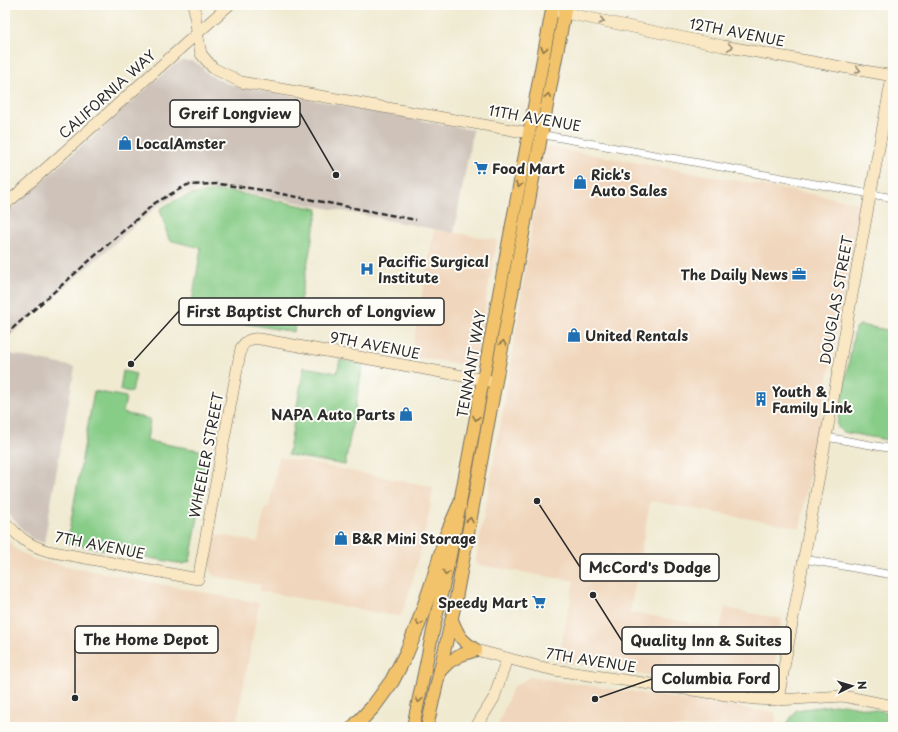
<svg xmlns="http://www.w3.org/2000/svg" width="898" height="732" font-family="'Playpen Sans',sans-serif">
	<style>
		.built { fill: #f0d6bc }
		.industrial { fill: #cec2b9 }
		.green { fill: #87cc87; stroke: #597c59 }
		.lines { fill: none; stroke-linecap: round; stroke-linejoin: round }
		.street-casing { stroke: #706e65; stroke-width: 8 }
		.secondary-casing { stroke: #706e65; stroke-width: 12 }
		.primary-casing { stroke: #706e65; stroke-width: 14 }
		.highway-casing { stroke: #706e65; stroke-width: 16 }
		.street { stroke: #fff; stroke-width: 7 }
		.secondary { stroke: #fae7c3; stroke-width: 11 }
		.primary { stroke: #f2c36a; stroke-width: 12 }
		.highway { stroke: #f2c36a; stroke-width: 14 }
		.rail { stroke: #2b2b2b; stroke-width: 2.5; stroke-dasharray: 6 3; stroke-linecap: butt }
		.oneway { stroke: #928977 }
		.oneway2 { stroke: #8e774a }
		.labels { text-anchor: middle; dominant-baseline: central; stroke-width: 4; stroke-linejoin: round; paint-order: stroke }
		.street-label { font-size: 14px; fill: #2b2b2b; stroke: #fdfcf7 }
		.poi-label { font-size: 14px; font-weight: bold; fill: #2b2b2b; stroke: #fdfcf7; text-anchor: start }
		.leader { fill: none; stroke: #2b2b2b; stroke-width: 1.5 }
		.callout-dot { fill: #2b2b2b; stroke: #fdfcf7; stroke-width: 1.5 }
		.callout { fill: #fdfcf7; stroke: #2b2b2b; stroke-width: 1.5 }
		.callout-label { font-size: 15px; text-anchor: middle; font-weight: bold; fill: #2b2b2b }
	</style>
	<rect width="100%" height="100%" fill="#fdfcf7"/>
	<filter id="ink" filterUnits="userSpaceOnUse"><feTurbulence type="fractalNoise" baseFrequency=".025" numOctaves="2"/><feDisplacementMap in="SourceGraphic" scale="8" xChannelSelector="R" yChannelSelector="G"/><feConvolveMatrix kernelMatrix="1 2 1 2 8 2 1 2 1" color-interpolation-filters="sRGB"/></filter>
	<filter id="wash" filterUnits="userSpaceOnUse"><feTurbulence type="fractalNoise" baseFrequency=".012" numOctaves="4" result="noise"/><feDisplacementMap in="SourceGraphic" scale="16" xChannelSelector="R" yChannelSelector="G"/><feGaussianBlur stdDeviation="0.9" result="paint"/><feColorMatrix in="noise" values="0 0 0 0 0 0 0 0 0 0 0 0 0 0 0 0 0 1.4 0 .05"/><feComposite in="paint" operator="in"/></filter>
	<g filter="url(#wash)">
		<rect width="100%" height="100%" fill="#f0ead1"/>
		<g class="built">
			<polygon points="544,146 861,203 800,528 650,501 630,612 720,628 725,608 782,619 772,679 768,687 758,691 558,662 574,581 475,564 506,394"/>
			<polygon points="434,229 497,240 475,362 469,366 411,356"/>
			<polygon points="279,457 434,487 426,528 410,590 401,617 260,591 261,585 222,578 215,576 211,571 209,562 215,534 258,542 265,507 269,507"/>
			<polygon points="5,537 15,549 35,560 259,603 236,727 5,727"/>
			<polygon points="530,677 770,712 775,711 776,727 497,727 513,687"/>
		</g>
		<g class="industrial">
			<polygon points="183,61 192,61 199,64 209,75 228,84 473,130 454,233 229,189 200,190 179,195 156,207 5,340 5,214 172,66"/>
			<polygon points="5,353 75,367 44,543 32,539 25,532 5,510"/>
		</g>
		<g class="green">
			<path d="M217,191L233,192L318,209L294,332L190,314L201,248L169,240L160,209C180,196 193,193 217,191Z"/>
			<polygon points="860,325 893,331 893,441 843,432 839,429 837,425 855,329"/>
			<polygon points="340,360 363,364 345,465 288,455 304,367 337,373"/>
			<polygon points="123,371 136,374 132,392 120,390"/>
			<polygon points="94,391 126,397 123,413 150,419 147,441 210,452 190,561 183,564 67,543"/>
			<polygon points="843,704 893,713 893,727 785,727 796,710"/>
		</g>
	</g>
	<g filter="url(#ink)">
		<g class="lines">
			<defs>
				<g id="street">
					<polyline points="539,134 893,198"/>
					<polyline points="826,437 893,449"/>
					<polyline points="804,559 893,575"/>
				</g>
				<g id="secondary">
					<polyline points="194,5 197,32 201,54 213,68 241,82 529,133"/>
					<polyline points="556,11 723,46 893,76"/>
					<polyline points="5,205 229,5"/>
					<path d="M5,522C19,537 27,545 48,551L198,579L241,348C246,340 251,338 260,339L496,382"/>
					<polyline points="476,650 537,666 554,670 754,699 778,700 843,696 893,706"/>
					<polyline points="778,700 893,71"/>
					<polyline points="476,727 494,698 507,658"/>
				</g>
				<g id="primary">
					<path d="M452,620C459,637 461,640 476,650"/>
					<polyline points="440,671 449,662 461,655 476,650"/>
					<polyline points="413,727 431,640 450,556 553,5"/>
					<polyline points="427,727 455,604 531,190 566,5"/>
				</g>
				<polyline id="highway" points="354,727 373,707 392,681 406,654 418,625 434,578 446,537 459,507"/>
			</defs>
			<use href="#street" class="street-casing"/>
			<use href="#secondary" class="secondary-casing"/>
			<use href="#primary" class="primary-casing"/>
			<use href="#highway" class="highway-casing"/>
			<use href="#street" class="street"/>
			<use href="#secondary" class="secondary"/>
			<use href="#primary" class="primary"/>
			<use href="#highway" class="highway"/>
			<polyline class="rail" points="5,335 155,203 187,185 219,184 256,189 416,220"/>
		</g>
		<defs><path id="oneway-chevron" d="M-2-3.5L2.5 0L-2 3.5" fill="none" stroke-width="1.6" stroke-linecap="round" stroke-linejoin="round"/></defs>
		<g class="oneway">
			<use href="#oneway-chevron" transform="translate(602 21) rotate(12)"/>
			<use href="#oneway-chevron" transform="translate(730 47) rotate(10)"/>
			<use href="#oneway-chevron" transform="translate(858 70) rotate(10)"/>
		</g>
		<g class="oneway2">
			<use href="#oneway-chevron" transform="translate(544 49) rotate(101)"/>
			<use href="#oneway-chevron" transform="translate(548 96) rotate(-79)"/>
			<use href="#oneway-chevron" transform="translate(519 185) rotate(101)"/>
			<use href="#oneway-chevron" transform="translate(503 343) rotate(-80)"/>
			<use href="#oneway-chevron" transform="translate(476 418) rotate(100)"/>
			<use href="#oneway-chevron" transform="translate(470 520) rotate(-79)"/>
			<use href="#oneway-chevron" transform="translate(446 573) rotate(103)"/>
			<use href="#oneway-chevron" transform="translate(419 623) rotate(110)"/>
			<use href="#oneway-chevron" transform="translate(419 700) rotate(101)"/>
		</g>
	</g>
	<defs>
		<symbol id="shop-bare" viewBox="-9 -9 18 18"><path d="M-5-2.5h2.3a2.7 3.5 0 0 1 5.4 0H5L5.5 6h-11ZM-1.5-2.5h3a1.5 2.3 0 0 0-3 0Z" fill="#1f6fb2" stroke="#fdfcf7" stroke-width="2.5" paint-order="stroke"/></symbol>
		<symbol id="supermarket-bare" viewBox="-9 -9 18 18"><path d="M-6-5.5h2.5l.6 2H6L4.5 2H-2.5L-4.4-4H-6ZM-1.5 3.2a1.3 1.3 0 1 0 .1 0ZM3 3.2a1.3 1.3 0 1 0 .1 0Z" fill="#1f6fb2" stroke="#fdfcf7" stroke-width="2.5" paint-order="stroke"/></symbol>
		<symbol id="hospital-bare" viewBox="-9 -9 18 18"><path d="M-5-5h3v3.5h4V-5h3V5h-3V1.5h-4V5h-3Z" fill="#1f6fb2" stroke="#fdfcf7" stroke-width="2.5" paint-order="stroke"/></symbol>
		<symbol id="office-bare" viewBox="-9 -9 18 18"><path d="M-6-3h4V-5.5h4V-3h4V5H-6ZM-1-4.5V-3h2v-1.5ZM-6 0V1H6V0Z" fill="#1f6fb2" stroke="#fdfcf7" stroke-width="2.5" paint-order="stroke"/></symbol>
		<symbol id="building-bare" viewBox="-9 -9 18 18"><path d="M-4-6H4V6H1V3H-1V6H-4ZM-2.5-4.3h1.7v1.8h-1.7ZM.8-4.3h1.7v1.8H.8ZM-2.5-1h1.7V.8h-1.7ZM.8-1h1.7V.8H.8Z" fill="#1f6fb2" stroke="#fdfcf7" stroke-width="2.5" paint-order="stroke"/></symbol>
	</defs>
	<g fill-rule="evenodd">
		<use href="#shop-bare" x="115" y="133" width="20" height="20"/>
		<use href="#supermarket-bare" x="471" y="158" width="20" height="20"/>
		<use href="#shop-bare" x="570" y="172" width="20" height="20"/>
		<use href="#hospital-bare" x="357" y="259" width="20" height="20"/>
		<use href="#office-bare" x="789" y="264" width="20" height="20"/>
		<use href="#shop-bare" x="564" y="325" width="20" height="20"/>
		<use href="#building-bare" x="751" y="389" width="20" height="20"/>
		<use href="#shop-bare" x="396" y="404" width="20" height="20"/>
		<use href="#shop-bare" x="331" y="528" width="20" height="20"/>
		<use href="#supermarket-bare" x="529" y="592" width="20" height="20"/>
	</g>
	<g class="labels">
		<g class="street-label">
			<text transform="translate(737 32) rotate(11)">12TH AVENUE</text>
			<text transform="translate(107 94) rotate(-42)">CALIFORNIA WAY</text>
			<text transform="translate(535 118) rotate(10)">11TH AVENUE</text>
			<text transform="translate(836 300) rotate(-80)">DOUGLAS STREET</text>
			<text transform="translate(375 345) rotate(11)">9TH AVENUE</text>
			<text transform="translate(471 364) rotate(-80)">TENNANT WAY</text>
			<text transform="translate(206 455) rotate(-79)">WHEELER STREET</text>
			<text transform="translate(100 545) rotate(11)">7TH AVENUE</text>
			<text transform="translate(591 660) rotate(9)">7TH AVENUE</text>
		</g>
		<g class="poi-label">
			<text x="136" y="143">LocalAmster</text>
			<text x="492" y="168">Food Mart</text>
			<text x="591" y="174">Rick's<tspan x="591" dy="16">Auto Sales</tspan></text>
			<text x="378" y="261">Pacific Surgical<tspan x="378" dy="16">Institute</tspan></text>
			<text x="788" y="274" text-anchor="end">The Daily News</text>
			<text x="585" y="335">United Rentals</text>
			<text x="772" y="391">Youth &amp;<tspan x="772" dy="16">Family Link</tspan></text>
			<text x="395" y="414" text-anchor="end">NAPA Auto Parts</text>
			<text x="352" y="538">B&amp;R Mini Storage</text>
			<text x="528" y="602" text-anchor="end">Speedy Mart</text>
		</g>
	</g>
	<path class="leader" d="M336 175L300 113M131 364L179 311M537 501L580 567M75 698L75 640M593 595L622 641M595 699L652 679"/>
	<g class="callout-dot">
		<circle cx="336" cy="175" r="4"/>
		<circle cx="131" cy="364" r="4"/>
		<circle cx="537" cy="501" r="4"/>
		<circle cx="75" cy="698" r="4"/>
		<circle cx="593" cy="595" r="4"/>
		<circle cx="595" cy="699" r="4"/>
	</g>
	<g class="callout">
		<rect x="170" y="100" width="130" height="27" rx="4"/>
		<rect x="179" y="298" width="265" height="27" rx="4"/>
		<rect x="580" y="554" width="139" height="27" rx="4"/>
		<rect x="75" y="626" width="143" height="27" rx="4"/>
		<rect x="622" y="627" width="169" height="27" rx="4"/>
		<rect x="652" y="665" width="127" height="27" rx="4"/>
	</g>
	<g class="callout-label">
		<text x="235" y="119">Greif Longview</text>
		<text x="311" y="317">First Baptist Church of Longview</text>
		<text x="650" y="573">McCord's Dodge</text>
		<text x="146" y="645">The Home Depot</text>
		<text x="706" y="646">Quality Inn &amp; Suites</text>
		<text x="716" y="684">Columbia Ford</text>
	</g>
	<rect width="898" height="732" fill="none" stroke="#fdfcf7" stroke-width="20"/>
	<g transform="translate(852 686) rotate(85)" stroke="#fdfcf7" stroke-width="3" paint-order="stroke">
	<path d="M0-3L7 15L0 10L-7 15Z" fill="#2b2b2b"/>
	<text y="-6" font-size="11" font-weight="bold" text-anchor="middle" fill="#2b2b2b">N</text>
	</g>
</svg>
